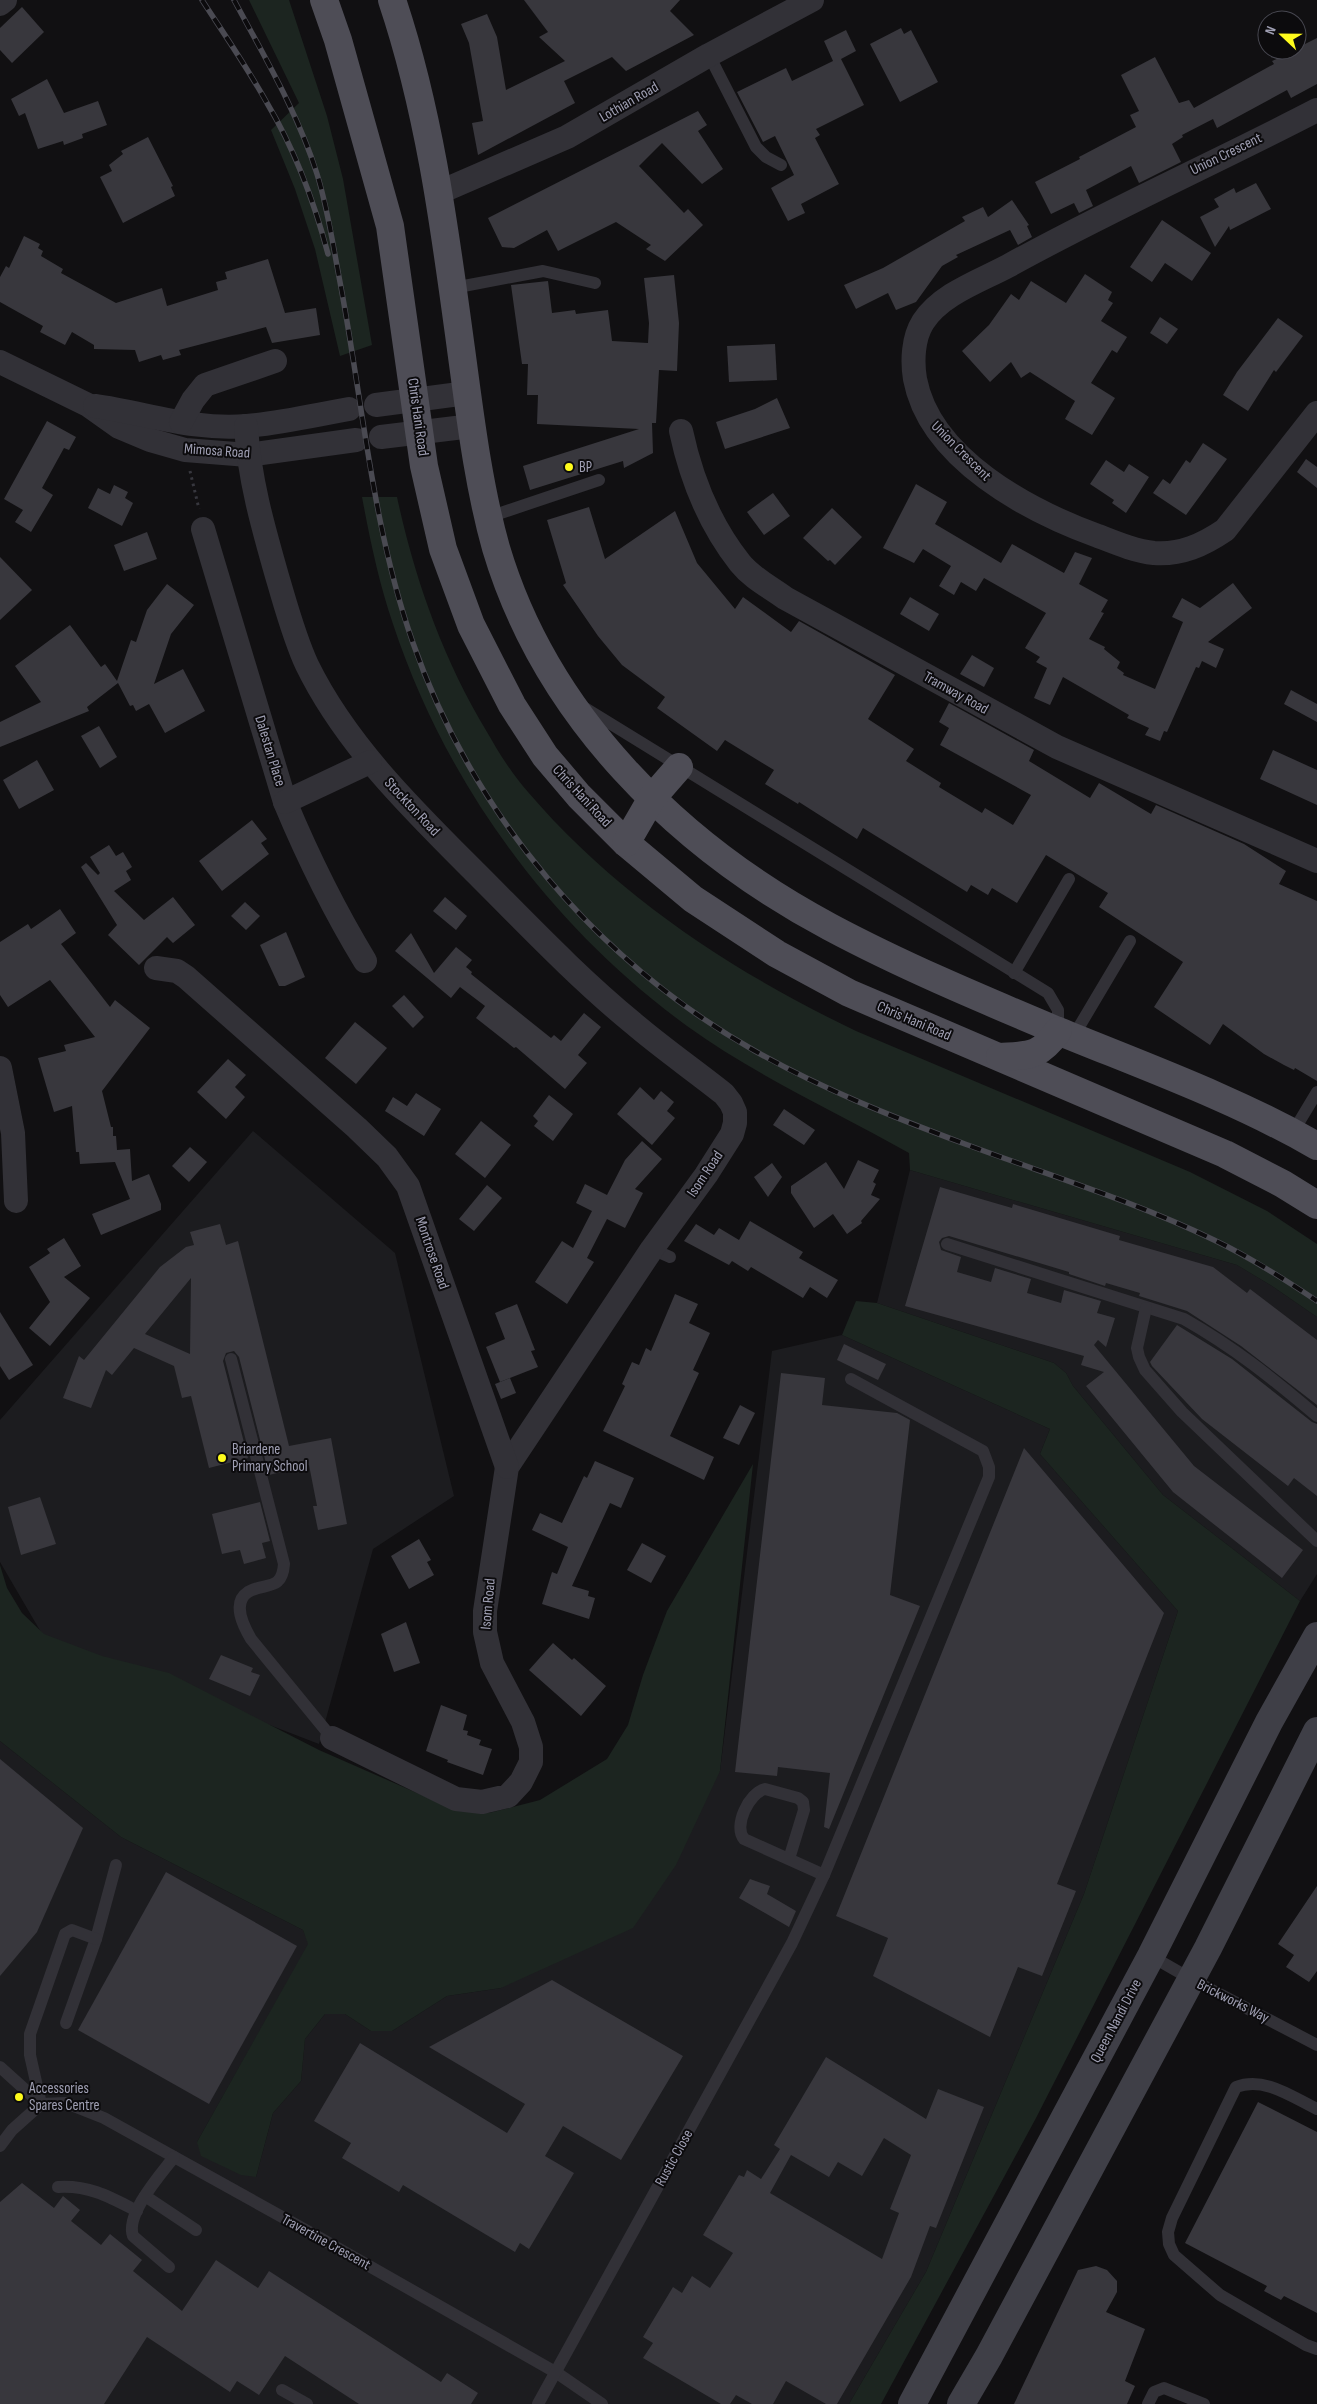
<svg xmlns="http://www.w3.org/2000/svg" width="1317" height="2404" font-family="'Sofia Sans Condensed',sans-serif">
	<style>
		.built { fill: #1c1c1f }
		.green { fill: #1c2520 }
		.building { fill: #38373d; fill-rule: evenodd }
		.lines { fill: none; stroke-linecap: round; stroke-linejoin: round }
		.path { stroke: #37373e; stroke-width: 3; stroke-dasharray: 2.5 4; stroke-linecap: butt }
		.service { stroke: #323137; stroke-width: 12 }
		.minor { stroke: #323137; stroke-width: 24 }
		.secondary { stroke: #3f3f47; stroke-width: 28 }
		.primary { stroke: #4e4d56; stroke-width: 28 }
		.rail-casing { stroke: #4a4a52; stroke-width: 5.5 }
		.rail { stroke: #0c0b0d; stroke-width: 4; stroke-dasharray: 11; stroke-linecap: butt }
		.poi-dot { fill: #fefb1c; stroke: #0c0b0d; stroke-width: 2 }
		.labels { text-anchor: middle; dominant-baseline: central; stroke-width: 4; stroke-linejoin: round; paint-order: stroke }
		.street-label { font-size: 15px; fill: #a0a0b4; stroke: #0c0b0d }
		.poi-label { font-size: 15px; fill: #a0a0b4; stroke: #0c0b0d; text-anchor: start }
	</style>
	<rect width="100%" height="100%" fill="#111012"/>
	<g class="built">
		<polygon points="253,1131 395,1253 454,1496 373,1549 319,1744 45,1639 0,1562 0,1420"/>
		<polygon points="910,1170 1237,1265 1272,1286 1317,1317 1317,1574 1300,1601 1163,1495 1073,1386 1066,1373 1054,1363 877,1303"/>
		<polygon points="842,1335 1050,1429 1040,1454 1178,1611 1084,1894 926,2272 849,2404 0,2404 0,1741 121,1837 303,1930 309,1944 197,2142 256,2177 273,2113 301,2081 305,2039 325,2014 345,2014 371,2031 392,2031 447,1996 501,1988 720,1771 772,1351"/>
	</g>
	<g class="green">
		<polygon points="249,0 289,0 327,116 343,179 372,345 340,356 315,249 295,189 271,130 299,103"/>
		<path d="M362,497H397C415,580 443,659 487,732C499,753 512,774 528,792C617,896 733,972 856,1031L1190,1172L1267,1211L1317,1244V1317L1272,1286L1237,1265L910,1170L909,1153C835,1111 756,1076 687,1026C550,926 446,784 393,624C379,583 370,540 362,497Z"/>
		<polygon points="856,1301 877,1303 1054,1363 1066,1373 1073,1386 1163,1495 1300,1601 1036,2118 881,2404 849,2404 926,2272 1084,1894 1178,1611 1040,1454 1050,1429 842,1335"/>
		<polygon points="753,1464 720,1771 676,1865 633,1928 501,1988 447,1996 392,2031 371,2031 345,2014 325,2014 305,2039 301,2081 273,2113 256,2177 241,2175 201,2156 197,2142 308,1944 303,1930 121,1837 0,1741 0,1565 7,1588 22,1613 44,1634 102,1656 169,1673 319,1750 458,1811 489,1813 540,1800 607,1759 628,1725 643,1675 667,1611"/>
	</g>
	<g class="building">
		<polygon points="524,0 680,0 670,11 694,35 626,71 612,57 564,81 575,103 478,155 472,123 483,121 469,43 461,24 487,14 497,37 506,90 565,61 539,37 548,32"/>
		<polygon points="22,7 44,32 12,63 0,50 0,28"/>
		<polygon points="901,28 904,34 911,30 938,82 900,102 870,44"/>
		<polygon points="846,30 856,51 841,59 864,105 816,129 820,135 815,138 839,184 801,204 805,213 788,221 771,188 794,175 775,136 763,142 737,92 786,68 792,81 833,61 824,41"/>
		<polygon points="1317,38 1317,84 1291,98 1287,90 1217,128 1213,119 1182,135 1183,137 1172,144 1181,162 1139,183 1131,166 1086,190 1093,206 1079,213 1074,203 1051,214 1035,182 1080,159 1079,157 1136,127 1130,115 1139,111 1121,75 1155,57 1179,103 1189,100 1194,108 1274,64 1272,61 1297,50 1297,48"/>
		<polygon points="47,79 64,113 98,101 107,125 82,134 83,138 64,145 63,141 38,149 25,113 19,116 11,99"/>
		<polygon points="698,111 707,125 698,131 723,169 702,184 662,143 639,166 684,213 688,209 703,225 665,261 646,249 651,245 616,222 558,251 547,230 514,248 502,247 488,218"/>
		<polygon points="148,137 173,186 171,187 175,196 123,223 100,177 112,171 109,165 123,154 121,151"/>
		<polygon points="1256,183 1271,209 1230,230 1229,226 1215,247 1200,217 1219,207 1214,199 1234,188 1236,193"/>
		<polygon points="1012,200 1029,225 1027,226 1032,237 1018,245 1010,230 956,255 958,257 942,266 916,302 896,310 888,293 856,309 844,285 883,268 965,221 962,217 983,207 988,217"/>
		<polygon points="1162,220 1211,253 1192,281 1165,263 1152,282 1130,267"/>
		<polygon points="24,236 40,244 38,248 43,251 41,256 63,269 61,273 116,303 162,288 167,306 218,290 216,282 227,279 225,272 268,259 285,313 316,308 320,335 272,343 266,327 179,350 181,355 163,360 161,355 139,362 135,350 94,349 94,345 72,332 65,345 40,332 43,326 0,302 0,277 6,266 9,268"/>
		<polygon points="1085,274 1112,292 1108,300 1113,303 1101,321 1127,337 1117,353 1112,350 1091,383 1115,398 1092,435 1065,419 1075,401 1030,372 1021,378 1011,362 990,382 962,351 989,325 1011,294 1019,300 1031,281 1066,303"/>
		<polygon points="674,275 679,323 677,371 659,370 656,423 652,423 653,453 624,468 623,461 530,490 523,466 639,429 537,424 538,395 527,395 528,364 522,364 511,285 548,281 552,313 575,310 576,314 608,310 612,341 648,343 649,323 644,278"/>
		<polygon points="1160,317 1178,329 1167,344 1150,333"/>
		<polygon points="1278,318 1303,336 1276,372 1274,370 1248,411 1223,395 1237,372"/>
		<polygon points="775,344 777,380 729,382 727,346"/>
		<polygon points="777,398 790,428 725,449 716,422 755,409"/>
		<polygon points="47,421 76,437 69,450 64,448 42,488 53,495 31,532 15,522 23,510 4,499"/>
		<polygon points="1203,443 1227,459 1186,515 1153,493 1163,479 1170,484 1186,460 1190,463"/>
		<polygon points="1306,459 1317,467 1317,488 1297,472"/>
		<polygon points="1106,460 1124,472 1129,464 1149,477 1126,513 1112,503 1114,500 1090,484"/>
		<polygon points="916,484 947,502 935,524 1001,563 1012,544 1064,573 1075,552 1092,558 1079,584 1108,600 1101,612 1104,613 1089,639 1105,647 1104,649 1120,662 1117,668 1124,673 1123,675 1155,689 1183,622 1172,617 1182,598 1200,608 1233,583 1252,608 1208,642 1224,649 1216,668 1202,661 1199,668 1196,667 1167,732 1164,731 1160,741 1145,735 1149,728 1127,718 1129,715 1063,677 1050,705 1034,698 1047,668 1036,662 1040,657 1025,648 1046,613 984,578 976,591 961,582 954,595 939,586 951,566 923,549 914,563 883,548"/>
		<polygon points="114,485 128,492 125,498 133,503 122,526 88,508 98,488 110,494"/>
		<polygon points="773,493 790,516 764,535 747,512"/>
		<polygon points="589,507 605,559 675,511 697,563 735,609 743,597 791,632 799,621 895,675 868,719 914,749 906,761 941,783 939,787 982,813 985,808 1013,825 1031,795 940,745 949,728 939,722 949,703 1034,750 1029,761 1090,798 1099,783 1151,814 1156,805 1244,844 1286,871 1279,884 1317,901 1317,1081 1295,1068 1294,1070 1284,1065 1264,1054 1223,1024 1210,1045 1154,1007 1183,962 1099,907 1108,893 1046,855 1017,903 992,888 988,895 971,885 967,892 863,828 857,839 799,802 798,804 765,784 774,770 725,740 717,751 657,708 665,697 622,665 598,636 563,585 566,583 547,520"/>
		<polygon points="832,508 862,537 835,565 830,560 828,561 803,538"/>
		<polygon points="147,532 157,559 124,571 114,545"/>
		<polygon points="0,557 32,590 0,620"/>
		<polygon points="167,584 194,605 171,634 154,684 183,669 205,711 165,733 149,704 136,711 133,705 130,706 118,683 87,707 89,711 0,747 0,722 41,702 15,666 70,625 101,667 105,664 117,681 131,640 136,642 147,610"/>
		<polygon points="910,597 939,614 929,631 900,614"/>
		<polygon points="972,655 994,668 984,687 960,674"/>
		<polygon points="1291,690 1317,704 1317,722 1284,704"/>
		<polygon points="99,726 117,757 100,768 81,736"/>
		<polygon points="1273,750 1317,770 1317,805 1260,779"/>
		<polygon points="37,760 54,790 19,809 3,780"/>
		<polygon points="252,820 267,839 261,843 269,854 222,891 199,861"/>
		<polygon points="109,845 116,856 123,852 132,867 126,871 131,880 114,891 144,920 173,897 195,925 173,943 167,937 139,965 108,935 117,925 81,867 86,863 98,875 100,873 90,857"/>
		<polygon points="445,897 467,916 456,930 433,911"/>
		<polygon points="245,902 260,916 246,930 231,916"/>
		<polygon points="60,909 76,933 61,944 110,1007 115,1000 150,1028 102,1091 111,1127 113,1127 113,1136 116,1136 117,1150 130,1149 132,1181 149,1174 161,1204 161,1210 101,1235 92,1214 130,1199 115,1162 80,1164 79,1152 76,1152 72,1106 54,1112 38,1058 66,1051 64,1045 95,1037 50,980 8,1007 0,995 0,942 28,924 31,929"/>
		<polygon points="286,932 305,977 285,986 279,986 260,945"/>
		<polygon points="411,933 434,973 456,947 472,960 466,967 472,972 471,974 551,1038 554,1035 561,1041 584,1013 601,1027 578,1055 587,1063 565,1089 516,1047 514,1048 476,1018 485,1006 460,987 451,998 395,951"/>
		<polygon points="404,995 424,1017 413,1028 392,1006"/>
		<polygon points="355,1022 387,1048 356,1084 325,1058"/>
		<polygon points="228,1059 246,1075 235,1087 245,1097 226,1119 197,1092"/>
		<polygon points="640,1087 654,1100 661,1091 674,1102 667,1111 675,1118 652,1145 617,1114"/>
		<polygon points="416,1093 441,1109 424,1136 385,1111 393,1097 407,1106"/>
		<polygon points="549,1095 573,1114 553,1141 534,1126 538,1121 533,1116"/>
		<polygon points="784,1109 815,1130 804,1145 773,1125"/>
		<polygon points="481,1121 511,1145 485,1178 455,1154"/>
		<polygon points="642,1141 662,1159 635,1189 643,1193 625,1228 607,1219 587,1258 594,1262 567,1304 535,1282 562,1241 573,1248 592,1211 576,1203 585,1184 607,1195 625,1160"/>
		<polygon points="190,1147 207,1162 189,1182 172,1166"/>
		<polygon points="858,1160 879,1170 873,1182 876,1184 871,1195 880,1199 861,1221 862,1223 847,1234 833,1214 814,1228 791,1193 791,1186 826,1162 844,1189"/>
		<polygon points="772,1163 782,1177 768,1197 754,1177"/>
		<polygon points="487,1185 502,1198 474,1231 459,1219"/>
		<polygon points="940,1187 1012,1208 1013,1204 1120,1236 1119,1240 1213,1267 1247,1293 1250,1289 1317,1340 1317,1405 1241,1346 1187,1311 1139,1296 1140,1293 1106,1283 1105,1286 1069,1274 1069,1272 949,1236 942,1238 939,1242 941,1250 961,1257 957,1272 991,1282 995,1268 1031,1279 1027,1293 1061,1303 1064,1290 1101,1301 1097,1313 1115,1318 1106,1347 1098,1340 1094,1345 1194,1466 1303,1550 1282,1578 1173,1492 1086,1386 1104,1372 1081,1365 1084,1356 905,1306"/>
		<polygon points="750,1221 803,1252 799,1258 838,1280 827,1298 810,1287 803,1298 751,1267 748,1271 732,1261 729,1265 684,1241 696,1224 714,1235 719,1228 739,1240"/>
		<path d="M220,1224L226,1245L238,1241L289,1446L331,1438L347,1524L318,1530L313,1506H317L309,1465L269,1475L239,1357L234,1351L226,1353L223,1361L248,1458L209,1468L191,1396L182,1398L174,1366L134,1348L112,1375L106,1370L91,1408L63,1398L79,1356L84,1360L160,1267L186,1247L194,1245L190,1232ZM191,1278L190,1354L145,1334Z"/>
		<polygon points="64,1238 81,1266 64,1277 90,1298 50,1346 29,1328 50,1302 29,1267 50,1253 47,1249"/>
		<polygon points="675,1294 698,1304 689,1323 710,1333 693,1370 699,1373 670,1436 714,1457 704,1480 603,1431 625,1386 622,1384 632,1362 639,1365 646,1348 651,1351"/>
		<polygon points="517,1304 535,1350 531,1351 538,1367 500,1382 486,1347 505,1339 495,1313"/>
		<polygon points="0,1312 33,1365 9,1380 0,1366"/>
		<polygon points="1177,1325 1232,1359 1312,1422 1317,1424 1317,1496 1294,1478 1288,1486 1202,1419 1152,1366 1150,1362"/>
		<polygon points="844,1344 886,1364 878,1380 837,1360"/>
		<polygon points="781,1373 825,1378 822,1405 897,1413 910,1420 890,1595 920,1606 829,1829 824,1827 830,1773 778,1767 777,1776 735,1772"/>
		<polygon points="510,1378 516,1393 501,1399 495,1384"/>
		<polygon points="740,1405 755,1413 739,1445 723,1438"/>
		<polygon points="1024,1448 1164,1613 1057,1884 1076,1891 1042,1976 1018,1967 990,2037 873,1976 888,1938 836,1916"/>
		<polygon points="595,1461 634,1478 621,1508 610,1503 572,1586 589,1591 588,1596 595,1598 589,1619 542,1604 552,1572 557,1574 568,1547 532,1530 540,1513 562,1523 584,1476 587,1478"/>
		<polygon points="40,1497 56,1544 21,1555 8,1507"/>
		<polygon points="260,1502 270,1541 262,1543 266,1558 244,1564 240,1550 222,1554 212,1514"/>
		<polygon points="419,1539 431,1560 427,1562 434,1575 409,1589 391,1556"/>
		<polygon points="642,1543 666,1556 651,1583 627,1570"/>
		<polygon points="406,1622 420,1663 394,1672 381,1634"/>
		<polygon points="553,1643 572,1660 574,1658 606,1686 581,1716 529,1670"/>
		<polygon points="221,1655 253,1668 251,1672 260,1675 250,1696 209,1679"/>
		<polygon points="441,1705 467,1715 463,1730 468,1731 467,1735 481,1740 479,1745 492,1749 483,1775 447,1762 448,1760 426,1751"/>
		<polygon points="0,1759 83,1828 37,1932 0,1976"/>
		<polygon points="166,1872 297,1946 209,2104 78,2030"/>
		<polygon points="750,1879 770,1886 767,1894 796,1911 789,1927 739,1898"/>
		<polygon points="1317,1886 1317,1971 1309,1982 1286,1967 1294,1955 1278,1944"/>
		<polygon points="552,1980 683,2056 621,2160 563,2126 545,2156 574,2173 529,2249 520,2243 515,2252 403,2185 399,2192 342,2158 351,2143 314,2121 360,2043 507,2133 525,2104 429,2047"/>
		<path d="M826,2057L926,2119L938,2089L984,2107L936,2228L930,2226L911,2277L837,2404H826L786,2381L773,2404H752L736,2395L730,2404H721L643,2358L653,2343L643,2337L673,2287L682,2293L692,2276L710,2288L733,2253L703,2235L739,2175L744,2177L747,2170L761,2179L780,2149L774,2145ZM884,2138L911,2155L890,2209L899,2213L882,2259L770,2193L791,2155L829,2177L838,2162L862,2176Z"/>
		<polygon points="1258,2102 1317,2132 1317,2313 1284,2296 1281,2300 1264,2291 1267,2286 1185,2243"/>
		<polygon points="22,2183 54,2208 63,2196 80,2210 71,2221 101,2245 110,2234 142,2260 133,2271 182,2311 216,2260 258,2288 269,2271 441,2382 447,2373 478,2393 471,2404 359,2404 285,2356 259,2395 237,2381 230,2392 147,2337 104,2404 0,2404 0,2202"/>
		<polygon points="1096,2266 1107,2270 1117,2281 1117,2292 1106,2312 1145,2329 1125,2381 1135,2386 1127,2404 1014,2404 1078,2270"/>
	</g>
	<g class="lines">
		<polyline class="path" points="190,471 199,509"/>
		<g class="service">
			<polyline points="709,55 756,147 766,157 781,165"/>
			<polyline points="453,288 543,271 595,283"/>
			<polyline points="489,517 599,480"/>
			<polyline points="585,708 1048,993 1058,1010 1058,1031"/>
			<polyline points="1014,973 1069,879"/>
			<polyline points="1073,1037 1130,941"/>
			<polyline points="1293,1132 1317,1092"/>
			<path d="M947,1244L1184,1319C1235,1348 1272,1378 1317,1416"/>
			<polyline points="652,1249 670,1257"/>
			<polyline points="1146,1308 1137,1348 1139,1357 1145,1370 1182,1412 1317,1541"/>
			<path d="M231,1359L284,1564C282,1592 265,1582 248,1592C231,1603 244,1627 251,1639L332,1738"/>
			<path d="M789,1859L804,1810L803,1802L798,1798L765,1789C749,1793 733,1826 744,1839L824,1875"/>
			<polyline points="1151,1956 1191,1979 1317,2045"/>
			<polyline points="66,2023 96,1939 116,1865"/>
			<polyline points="0,2067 41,2104"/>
			<polyline points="41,2104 30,2055 30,2034 65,1934 72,1930 96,1939"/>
			<path d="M1317,2109C1292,2097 1264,2076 1236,2087L1172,2218L1168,2232L1169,2244L1174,2255L1220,2295L1306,2345L1317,2349"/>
			<polyline points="0,2146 12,2130 41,2104 66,2103 104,2118 320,2238 557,2373 602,2404"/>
			<path d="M58,2187C89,2185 110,2197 137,2211"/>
			<polyline points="145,2196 196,2230"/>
			<path d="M169,2267L133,2236C125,2214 161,2174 174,2157"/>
			<polyline points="282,2390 307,2404"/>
			<polyline points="538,2404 792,1943 824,1875 989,1477 989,1467 983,1451 851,1379"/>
			<polyline points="1148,2404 1154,2392 1164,2388 1204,2404"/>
		</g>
		<g class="minor">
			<polyline points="0,4 5,0"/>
			<path d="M1317,110C1215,163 1109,210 1008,266C980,281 941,294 923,322C913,338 912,361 915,379C930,459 1029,511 1098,536C1116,543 1135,551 1154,553C1181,555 1203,545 1225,530L1317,413"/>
			<polyline points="440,192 567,137 709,55 812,0"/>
			<polyline points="0,362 88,405 119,427 150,440 185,450 248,455 356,440"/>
			<polyline points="376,405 467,393"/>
			<path d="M95,406C145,413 196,431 247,426C281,423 315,415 349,409"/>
			<polyline points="181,422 193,400 205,385 275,361"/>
			<path d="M246,426C249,478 263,527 277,576C286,606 294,637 307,665C346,745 414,811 476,873C527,924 577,977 633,1023C662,1048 694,1070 724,1094L731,1103L735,1112V1123L732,1134L706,1175L652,1249L507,1467L485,1611V1632L492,1663L523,1722L531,1747V1762L521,1782L508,1796L482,1802L456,1799L332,1738"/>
			<path d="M681,431C691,478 710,525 740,563C752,578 770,587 785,598L1057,747L1317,861"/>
			<polyline points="381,437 472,426"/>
			<path d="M203,529L285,802C308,857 334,910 365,961"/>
			<polyline points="285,802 370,762"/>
			<polyline points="156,968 177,971 186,977 357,1128 387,1157 408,1186 507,1467"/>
			<polyline points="0,1068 13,1133 16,1201"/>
		</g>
		<g class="secondary">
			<polyline points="912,2404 1151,1956 1269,1722 1317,1636"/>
			<polyline points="961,2404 989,2356 1208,1948 1317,1731"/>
		</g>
		<g class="primary">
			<polyline points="324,0 338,40 390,226 424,466 443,549 471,625 512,705 545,756 579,796 626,843 693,899 777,954 849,993 1225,1154 1283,1184 1317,1205"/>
			<path d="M392,0C430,113 445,231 461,349C470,415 478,484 496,548C546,716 678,846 830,927C903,966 982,999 1058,1031C1146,1067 1235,1099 1317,1146"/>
			<polyline points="626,843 652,798 679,767"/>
			<path d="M1000,1057C1031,1055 1039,1057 1058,1031"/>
		</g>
		<defs>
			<g id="rail">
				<path d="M202,0C224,34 247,67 267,103C295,150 314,201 328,254"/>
				<path d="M234,0C264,56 298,113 317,174C328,209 333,246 340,282C363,403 372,527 413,643C473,815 597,961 755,1051C822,1089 893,1117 965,1144C1048,1175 1134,1201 1214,1240C1250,1257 1284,1279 1317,1301"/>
			</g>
		</defs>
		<use href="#rail" class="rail-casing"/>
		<use href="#rail" class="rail"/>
	</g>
	<g class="poi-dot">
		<circle cx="569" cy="467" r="5"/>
		<circle cx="222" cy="1458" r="5"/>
		<circle cx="19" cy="2097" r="5"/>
	</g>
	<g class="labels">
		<g class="street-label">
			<text transform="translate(629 102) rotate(-30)">Lothian Road</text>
			<text transform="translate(1226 154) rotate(-26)">Union Crescent</text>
			<text transform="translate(418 417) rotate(82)">Chris Hani Road</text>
			<text transform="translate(217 451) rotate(4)">Mimosa Road</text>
			<text transform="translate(961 451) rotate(45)">Union Crescent</text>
			<text transform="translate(956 693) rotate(29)">Tramway Road</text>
			<text transform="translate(270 751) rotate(73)">Dalestan Place</text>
			<text transform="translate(582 796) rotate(47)">Chris Hani Road</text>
			<text transform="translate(412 807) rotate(47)">Stockton Road</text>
			<text transform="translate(914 1021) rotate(23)">Chris Hani Road</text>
			<text transform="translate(705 1174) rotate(-56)">Isom Road</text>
			<text transform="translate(432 1253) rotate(71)">Montrose Road</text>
			<text transform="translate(488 1604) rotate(-85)">Isom Road</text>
			<text transform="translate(1233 2001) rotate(27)">Brickworks Way</text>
			<text transform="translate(1116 2021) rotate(-62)">Queen Nandi Drive</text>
			<text transform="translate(674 2158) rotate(-61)">Rustic Close</text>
			<text transform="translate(326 2242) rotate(29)">Travertine Crescent</text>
		</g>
		<g class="poi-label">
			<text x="579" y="467">BP</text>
			<text x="232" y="1449">Briardene<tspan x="232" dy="17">Primary School</tspan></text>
			<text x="29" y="2088">Accessories<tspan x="29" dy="17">Spares Centre</tspan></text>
		</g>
	</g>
	<g transform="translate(1282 35) rotate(292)"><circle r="24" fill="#0c0b0d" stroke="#474750"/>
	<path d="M0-4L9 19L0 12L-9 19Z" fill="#fefb1c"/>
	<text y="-8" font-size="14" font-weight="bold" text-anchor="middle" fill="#a0a0b4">N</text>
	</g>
</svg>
